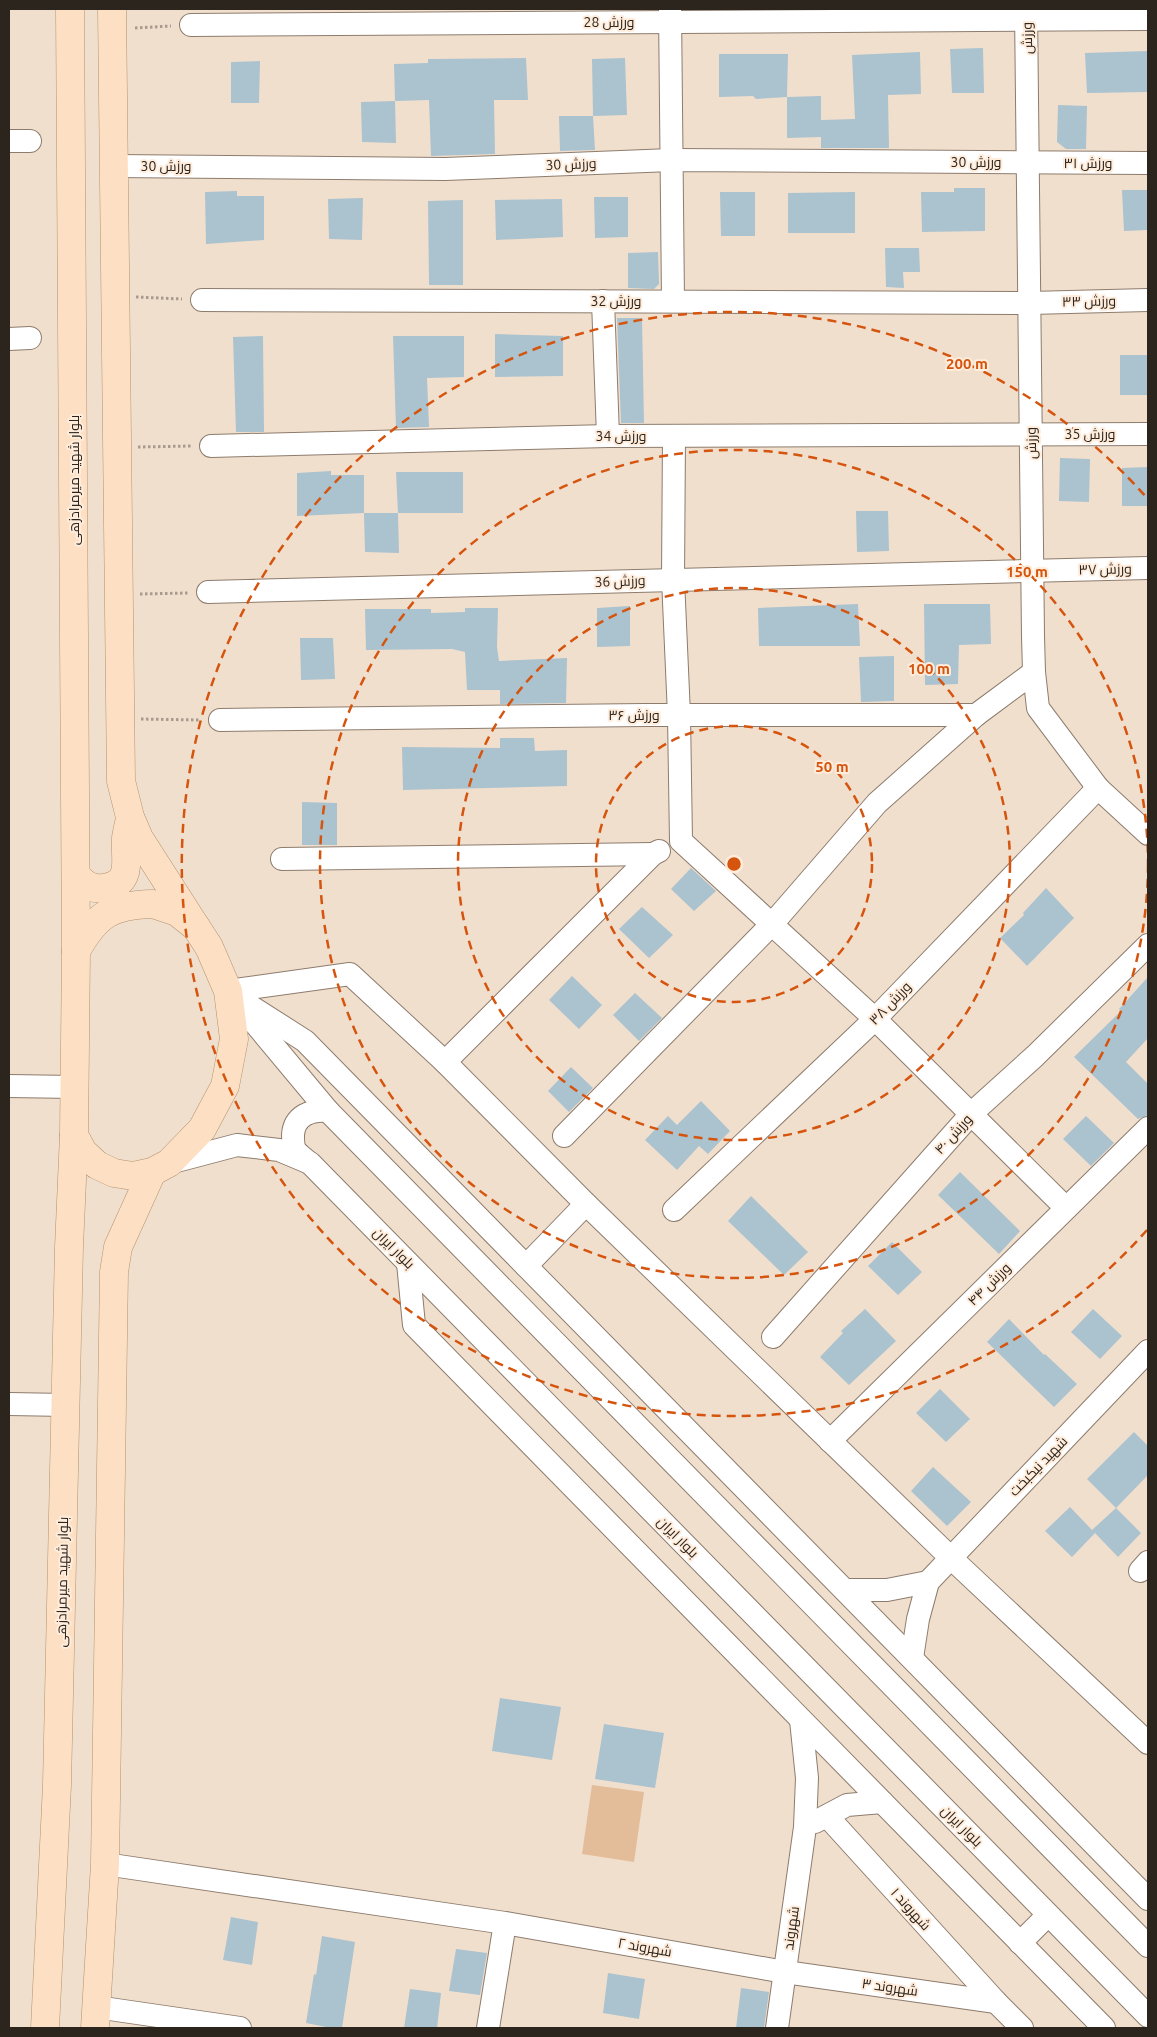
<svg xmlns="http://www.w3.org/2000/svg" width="1157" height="2037" font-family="Ubuntu,Cairo,sans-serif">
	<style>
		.garden { fill: #e3bd99 }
		.building { fill: #abc2cf }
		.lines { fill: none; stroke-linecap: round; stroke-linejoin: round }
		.minor-casing { stroke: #8d7c6d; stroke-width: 24 }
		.major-casing { stroke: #b2916f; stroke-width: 29 }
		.path { stroke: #a89b8d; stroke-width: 3; stroke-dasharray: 2.5 2.5; stroke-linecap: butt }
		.minor { stroke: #fff; stroke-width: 22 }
		.major { stroke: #fde0c3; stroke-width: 28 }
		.ring { fill: none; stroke: #d5540e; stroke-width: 2.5; stroke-dasharray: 9 6 }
		.labels { text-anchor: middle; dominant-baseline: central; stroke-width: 4; stroke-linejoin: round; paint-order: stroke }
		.street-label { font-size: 14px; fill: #2b251e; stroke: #ffecdb }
		.centre { fill: #d5540e; stroke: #ffecdb; stroke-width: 2.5 }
		.ring-label { font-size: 15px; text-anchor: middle; font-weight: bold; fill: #d5540e; stroke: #ffecdb; stroke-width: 4; stroke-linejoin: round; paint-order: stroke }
	</style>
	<rect width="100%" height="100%" fill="#f1dfce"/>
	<polygon class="garden" points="592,1785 644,1792 634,1862 582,1854"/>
	<g class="building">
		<polygon points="983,48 984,93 952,93 950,49"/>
		<polygon points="1148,51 1148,92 1087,93 1085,53"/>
		<polygon points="920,52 921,94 888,95 889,148 821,148 821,137 787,138 787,97 821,96 821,120 855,119 852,55"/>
		<polygon points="719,54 788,54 787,97 756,99 753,96 719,97"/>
		<polygon points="526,58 528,100 494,100 495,154 431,156 429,100 395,101 394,64 428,63 428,59"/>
		<polygon points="625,58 627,115 593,116 592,59"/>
		<polygon points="260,61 259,103 231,103 231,62"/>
		<polygon points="395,101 396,143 362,142 361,102"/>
		<polygon points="1058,105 1087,106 1086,149 1066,149 1057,142"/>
		<polygon points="559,116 593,116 595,150 560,151"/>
		<polygon points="954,188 985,188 985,231 922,232 921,192 954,192"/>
		<polygon points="1122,190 1148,190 1148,230 1124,231"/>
		<polygon points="237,191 237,196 264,196 264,240 206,244 205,192"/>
		<polygon points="720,192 755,192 755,236 721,236"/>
		<polygon points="855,192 855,233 788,233 788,193"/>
		<polygon points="594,197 628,197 628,237 595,238"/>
		<polygon points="363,198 362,240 329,239 328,199"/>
		<polygon points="562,199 563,237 496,240 495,200"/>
		<polygon points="463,200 463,285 429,285 428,201"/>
		<polygon points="885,248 919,248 920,272 903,272 904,288 886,287"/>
		<polygon points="658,252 659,284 654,289 628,288 628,253"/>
		<polygon points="617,318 642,318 644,423 621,423"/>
		<polygon points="495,334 563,336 563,376 495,377"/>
		<polygon points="263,336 264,432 236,432 233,337"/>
		<polygon points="393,336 464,336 464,377 427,378 429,427 396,428"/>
		<rect x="1120" y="355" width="28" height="40"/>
		<polygon points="1060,458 1090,459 1089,502 1059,501"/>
		<polygon points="1148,467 1148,506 1122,506 1122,468"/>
		<polygon points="331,471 331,475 364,475 364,513 297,516 297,473"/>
		<polygon points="396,472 463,472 463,513 398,513"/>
		<polygon points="856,511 888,511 889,551 857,552"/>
		<polygon points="364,513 398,513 399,553 365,552"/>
		<polygon points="858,604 860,646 759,646 758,608"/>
		<polygon points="924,604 990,604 991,644 959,645 958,684 925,685"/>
		<polygon points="630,606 630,646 597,647 597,608"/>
		<polygon points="465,608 498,608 497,647 499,661 567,658 566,703 500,704 500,690 467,690 465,652 452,649 366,650 365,609 431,609 431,613 465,612"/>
		<polygon points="300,638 333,638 335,679 301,680"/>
		<polygon points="894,656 894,701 861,702 859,657"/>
		<polygon points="500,738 534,738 535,751 567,750 567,786 403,790 402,747 500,748"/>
		<polygon points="302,802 337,803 337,845 302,845"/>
		<polygon points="691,868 716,891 694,911 671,889"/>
		<polygon points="1046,888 1074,918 1027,966 1000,938 1024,915 1023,913"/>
		<polygon points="642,907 673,935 649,958 619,929"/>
		<polygon points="572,976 602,1005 579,1029 549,1000"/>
		<polygon points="1148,977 1148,1038 1126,1062 1148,1084 1148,1115 1138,1119 1074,1057 1121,1011 1119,1009"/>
		<polygon points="635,993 662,1018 639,1041 613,1015"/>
		<polygon points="571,1067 593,1088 569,1112 548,1091"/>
		<polygon points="701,1101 730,1131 708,1154 699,1146 677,1170 645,1140 668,1116 677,1125"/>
		<polygon points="1086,1116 1114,1143 1091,1166 1063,1139"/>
		<polygon points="960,1172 1020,1231 999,1254 938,1195"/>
		<polygon points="751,1196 808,1252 784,1275 728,1221"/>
		<polygon points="892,1242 922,1272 898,1295 868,1266"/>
		<polygon points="865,1309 896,1341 849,1385 820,1357 843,1333 841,1331"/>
		<polygon points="1093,1309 1122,1336 1100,1359 1071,1332"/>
		<polygon points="1009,1319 1044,1355 1045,1354 1077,1384 1054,1407 987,1342"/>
		<polygon points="940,1389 970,1419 946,1442 916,1413"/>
		<polygon points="1134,1432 1148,1446 1148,1475 1116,1508 1087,1479"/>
		<polygon points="933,1467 971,1502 947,1526 911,1491"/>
		<polygon points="1070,1507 1092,1530 1116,1508 1141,1533 1118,1557 1095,1533 1072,1557 1045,1531"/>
		<polygon points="500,1698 561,1707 552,1760 492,1751"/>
		<polygon points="604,1724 664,1733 655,1788 595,1779"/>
		<polygon points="231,1917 258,1922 252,1965 223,1960"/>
		<polygon points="322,1936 355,1942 342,2028 331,2028 306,2023 314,1974 316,1975"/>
		<polygon points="456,1949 487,1953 480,1995 449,1991"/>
		<polygon points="608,1973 645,1979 639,2019 603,2013"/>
		<polygon points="741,1988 769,1992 764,2028 736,2028"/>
		<polygon points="410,1989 441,1993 437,2028 404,2028"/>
	</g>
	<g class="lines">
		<defs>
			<g id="minor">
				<polyline points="670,9 673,301"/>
				<polyline points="1026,9 1033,636 1034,672 1038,708 1098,788 1148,834"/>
				<polyline points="191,25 1148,19"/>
				<polyline points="9,141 30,141"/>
				<polyline points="114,166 445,169 671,160 1148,163"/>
				<polyline points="202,300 1030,303 1148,300"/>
				<polyline points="603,301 608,436"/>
				<polyline points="9,339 30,338"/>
				<polyline points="674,436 673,579 679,715 681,841 875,1019 1066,1208"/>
				<polyline points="211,446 608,436 1148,434"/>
				<polyline points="208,592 1148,568"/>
				<polyline points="220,720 645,715 976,715 1034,672"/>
				<polyline points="282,859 653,854"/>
				<polyline points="228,991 328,1111 1148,1946"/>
				<polyline points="228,991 350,974 445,1062 586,1204 951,1558 1148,1743"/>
				<polyline points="247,1004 305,1041 1148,1899"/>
				<polyline points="445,1062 653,854 659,851"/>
				<polyline points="9,1086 74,1087"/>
				<polyline points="564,1136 773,923 877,803 976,715"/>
				<path d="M308,1162C304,1158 299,1155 296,1151C293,1147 293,1140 293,1135C294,1116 311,1109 328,1111"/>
				<polyline points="169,1163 237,1145 279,1150 310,1163 1148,2016"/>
				<polyline points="674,1210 875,1019 1098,788"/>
				<polyline points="408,1263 414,1325 1104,2028"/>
				<polyline points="526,1266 586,1204"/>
				<polyline points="773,1337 972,1113 1035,1056 1148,945"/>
				<polyline points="9,1404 66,1405"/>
				<polyline points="830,1441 1148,1128"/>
				<polyline points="1140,1571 1148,1562"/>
				<polyline points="845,1590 887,1590 928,1582"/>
				<polyline points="912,1658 918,1619 928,1582 1148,1351"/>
				<polyline points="827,1816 996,2002 1022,2028"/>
				<polyline points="815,1822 847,1805 882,1802"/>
				<polyline points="105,1864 505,1923 785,1972 996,2002"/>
				<polyline points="1020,1943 1048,1915"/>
				<polyline points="96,2007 240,2028"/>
				<polyline points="488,2028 505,1923"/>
				<polyline points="777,2028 805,1827 807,1778 801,1720"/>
			</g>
			<g id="major">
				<polyline points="70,9 76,951"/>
				<polyline points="112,9 121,781 130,817 139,838 196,927"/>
				<path d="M76,875C83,883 91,890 103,888C135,884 124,858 126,838C127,831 129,824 130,818"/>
				<path d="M153,904L177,912L196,927L209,947L228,991L234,1039L225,1086L202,1129L169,1163L152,1172L133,1176L114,1173L97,1165L83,1152L74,1135L76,951C97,914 111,905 153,904Z"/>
				<polyline points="45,2028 57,1785 69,1247 74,1135"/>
				<polyline points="95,2028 105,1864 114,1272 118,1247 152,1172"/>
			</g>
		</defs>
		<use href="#minor" class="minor-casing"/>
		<use href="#major" class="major-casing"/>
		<g class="path">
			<polyline points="135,28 171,26"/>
			<polyline points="136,297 182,299"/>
			<polyline points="138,447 192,446"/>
			<polyline points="140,594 188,593"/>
			<polyline points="141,719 200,720"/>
		</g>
		<use href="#minor" class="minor"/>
		<use href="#major" class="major"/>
	</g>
	<g class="ring">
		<circle cx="734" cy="864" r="138"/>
		<circle cx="734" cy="864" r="276"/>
		<circle cx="734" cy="864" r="414"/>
		<path d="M1147 1230A552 552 0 1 1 1147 498"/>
	</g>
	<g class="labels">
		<g class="street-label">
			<text x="609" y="22">ورزش 28</text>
			<text transform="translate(1027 38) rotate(-91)">ورزش</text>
			<text x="976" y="162">ورزش 30</text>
			<text x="1088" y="163">ورزش ۳۱</text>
			<text transform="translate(571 164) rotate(-2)">ورزش 30</text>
			<text x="166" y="166">ورزش 30</text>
			<text x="616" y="301">ورزش 32</text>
			<text transform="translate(1089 301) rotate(-1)">ورزش ۳۳</text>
			<text x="1090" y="434">ورزش 35</text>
			<text x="621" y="436">ورزش 34</text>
			<text transform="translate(1031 443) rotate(-91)">ورزش</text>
			<text transform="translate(74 480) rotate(-90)">بلوار شهید میرمرادزهی</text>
			<text transform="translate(1105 569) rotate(-1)">ورزش ۳۷</text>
			<text transform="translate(620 581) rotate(-2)">ورزش 36</text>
			<text x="634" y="715">ورزش ۳۶</text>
			<text transform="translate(890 1003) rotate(-46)">ورزش ۳۸</text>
			<text transform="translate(953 1134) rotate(-48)">ورزش ۴۰</text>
			<text transform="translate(394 1248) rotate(45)">بلوار ایران</text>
			<text transform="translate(989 1284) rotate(-45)">ورزش ۴۴</text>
			<text transform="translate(1038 1466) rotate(-46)">شهید نیکبخت</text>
			<text transform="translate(678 1537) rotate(45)">بلوار ایران</text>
			<text transform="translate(62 1582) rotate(-89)">بلوار شهید میرمرادزهی</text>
			<text transform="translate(962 1826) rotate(45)">بلوار ایران</text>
			<text transform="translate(911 1909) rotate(48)">شهروند ۱</text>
			<text transform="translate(791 1928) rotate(-82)">شهروند</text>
			<text transform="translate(645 1947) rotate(10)">شهروند ۲</text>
			<text transform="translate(890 1987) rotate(8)">شهروند ۳</text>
		</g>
	</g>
	<circle cx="734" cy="864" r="8" class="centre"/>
	<g class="ring-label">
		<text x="967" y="369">200 m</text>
		<text x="1027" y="577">150 m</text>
		<text x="929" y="674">100 m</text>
		<text x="832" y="772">50 m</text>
	</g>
	<rect width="1157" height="2037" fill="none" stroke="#2b251e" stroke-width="20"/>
</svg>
